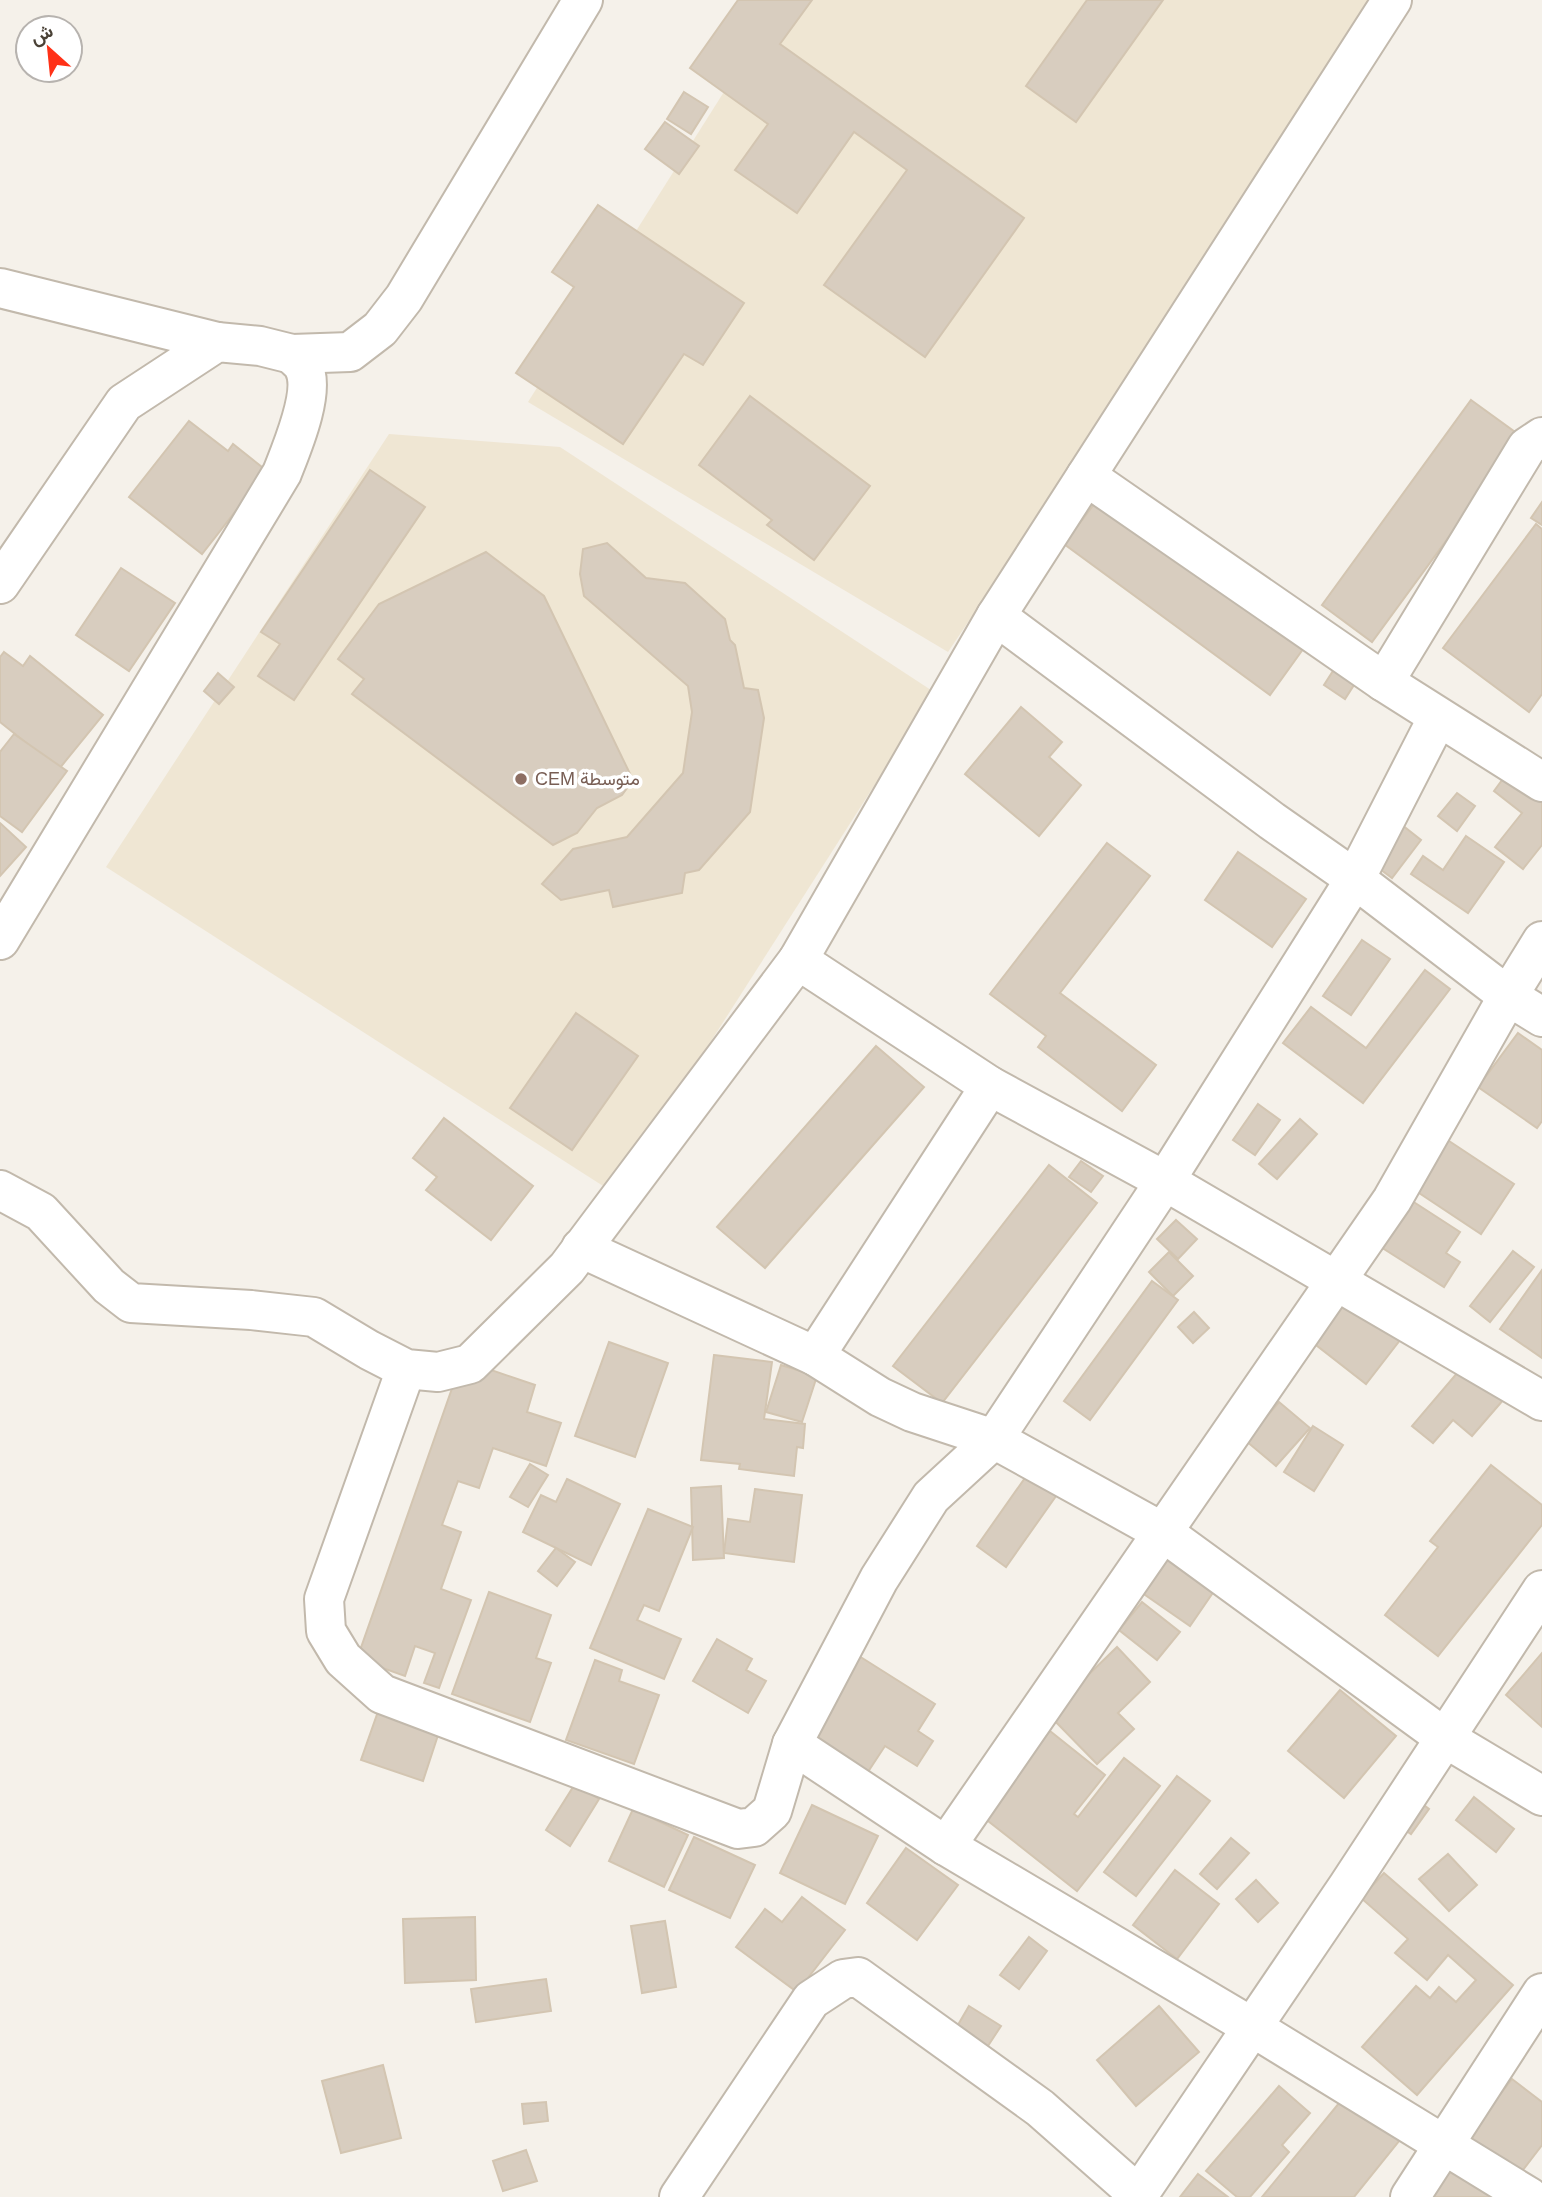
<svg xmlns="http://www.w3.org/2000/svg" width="1542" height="2197" font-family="Helvetica,Vazirmatn,sans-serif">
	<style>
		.education { fill: #efe6d3 }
		.building { fill: #d8cdbf; stroke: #d3c5b1; stroke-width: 2 }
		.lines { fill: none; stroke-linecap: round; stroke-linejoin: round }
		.minor-casing { stroke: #c2b9ac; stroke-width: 42 }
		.minor { stroke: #fff; stroke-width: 38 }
		.education-dot { fill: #8d6e63; stroke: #fff; stroke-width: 2.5 }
		.labels { text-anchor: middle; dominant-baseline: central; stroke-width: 7; stroke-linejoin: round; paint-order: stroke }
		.education-label { font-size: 18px; fill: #785e54; stroke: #fff; text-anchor: start }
	</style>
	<rect width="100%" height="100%" fill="#f5f1ea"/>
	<g class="education">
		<polygon points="782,0 1386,0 948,652 528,402"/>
		<polygon points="389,434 560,447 934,692 614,1193 106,867"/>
	</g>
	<g class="building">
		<polygon points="738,0 812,0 780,44 1024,218 925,357 824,285 907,170 854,132 797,213 735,170 768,124 690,68"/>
		<polygon points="1087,0 1163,0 1076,122 1026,86"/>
		<polygon points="684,92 708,107 691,134 667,119"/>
		<polygon points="665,122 699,146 679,174 645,149"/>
		<polygon points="598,205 744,303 703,365 684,354 623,444 516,373 574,287 552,272"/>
		<polygon points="750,396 870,486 814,560 767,525 772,520 699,465"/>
		<polygon points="1471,400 1522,437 1372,642 1322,605"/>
		<polygon points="189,421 228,451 233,444 267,471 202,554 129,497"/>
		<polygon points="370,470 425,507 294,700 258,676 280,644 261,632"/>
		<polygon points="1101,495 1306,645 1270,695 1064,544"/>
		<polygon points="1542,502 1542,525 1531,518"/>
		<polygon points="1536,524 1542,529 1542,694 1529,712 1443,648"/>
		<polygon points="607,543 646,578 685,583 725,619 730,640 735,645 744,688 758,690 764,718 750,812 699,870 685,873 682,893 613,907 609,890 561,900 542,884 573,849 627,837 683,773 692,712 688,686 584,596 580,574 583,549"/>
		<polygon points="486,552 544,596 633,780 622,795 597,808 577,833 553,845 352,694 364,679 338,659 379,604"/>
		<polygon points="121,568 175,603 129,671 76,635"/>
		<polygon points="4,652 23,666 30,656 103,715 59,769 0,722 0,657"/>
		<polygon points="1340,660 1361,674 1345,699 1324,685"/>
		<polygon points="218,673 234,687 219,704 204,691"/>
		<polygon points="1021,707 1062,742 1049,757 1081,785 1039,836 965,774"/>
		<polygon points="14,734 67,771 22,832 0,816 0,752"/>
		<polygon points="1516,761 1542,781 1542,845 1523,869 1495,847 1522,813 1494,791"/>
		<polygon points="1457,793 1475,806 1457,831 1438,816"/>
		<polygon points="1397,821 1421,840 1392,878 1368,860"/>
		<polygon points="0,823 26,847 0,876"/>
		<polygon points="1466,836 1504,862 1468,913 1411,874 1423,856 1443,870"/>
		<polygon points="1107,843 1150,876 1060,993 1156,1065 1122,1111 1038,1047 1046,1036 990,994"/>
		<polygon points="1238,852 1306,899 1272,947 1205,900"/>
		<polygon points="1362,940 1390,959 1351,1015 1323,996"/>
		<polygon points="1425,970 1450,989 1363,1103 1283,1043 1311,1007 1366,1048"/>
		<polygon points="576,1013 638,1056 572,1150 510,1108"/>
		<polygon points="1518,1033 1542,1050 1542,1121 1537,1128 1478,1087"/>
		<polygon points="876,1046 924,1087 765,1268 717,1227"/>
		<polygon points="1258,1104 1280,1120 1255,1155 1233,1140"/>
		<polygon points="444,1118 533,1186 491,1240 426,1190 437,1177 413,1158"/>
		<polygon points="1300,1119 1317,1134 1277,1179 1259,1164"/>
		<polygon points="1443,1137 1514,1184 1481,1234 1410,1187"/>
		<polygon points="1081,1161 1103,1176 1091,1192 1069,1177"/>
		<polygon points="1049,1165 1097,1203 942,1403 893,1366"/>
		<polygon points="1406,1197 1460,1232 1446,1253 1460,1262 1444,1287 1376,1244"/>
		<polygon points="1176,1220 1197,1239 1178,1259 1157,1239"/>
		<polygon points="1513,1251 1534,1267 1490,1322 1470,1306"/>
		<polygon points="1169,1252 1193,1276 1173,1296 1149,1272"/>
		<polygon points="1542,1270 1542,1358 1500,1329"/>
		<polygon points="1152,1281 1178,1300 1090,1420 1064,1401"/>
		<polygon points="1345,1290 1404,1335 1366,1384 1307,1338"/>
		<polygon points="1194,1312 1209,1328 1193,1343 1178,1327"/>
		<polygon points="609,1342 668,1363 635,1457 575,1436"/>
		<polygon points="714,1355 772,1362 764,1419 805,1424 803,1448 797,1447 794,1476 739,1469 740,1464 701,1460"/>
		<polygon points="462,1360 535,1385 527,1412 561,1423 546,1466 493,1448 479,1488 458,1481 442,1525 461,1532 441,1589 471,1600 439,1688 424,1683 435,1653 415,1646 405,1676 357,1659"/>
		<polygon points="781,1365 817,1376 802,1422 766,1412"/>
		<polygon points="1464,1365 1504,1399 1472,1436 1453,1420 1433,1443 1412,1426"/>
		<polygon points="1279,1402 1310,1428 1276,1466 1246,1441"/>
		<polygon points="1313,1426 1343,1445 1314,1491 1284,1472"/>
		<polygon points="530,1464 548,1475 528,1507 510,1497"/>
		<polygon points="1491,1465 1542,1505 1542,1525 1438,1656 1385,1615 1438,1547 1430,1541"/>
		<polygon points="1032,1468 1061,1489 1006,1567 977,1546"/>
		<polygon points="567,1479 620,1504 591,1565 523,1532 541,1495 556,1502"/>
		<polygon points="721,1486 724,1558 693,1560 691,1488"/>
		<polygon points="755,1489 802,1495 794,1562 724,1553 728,1519 750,1522"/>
		<polygon points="648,1509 693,1527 659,1611 644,1605 637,1620 681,1639 664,1679 590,1648"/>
		<polygon points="1171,1542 1223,1578 1190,1626 1138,1590"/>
		<polygon points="556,1548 575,1562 557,1586 538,1571"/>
		<polygon points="489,1592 551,1615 536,1658 551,1663 530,1722 452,1694"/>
		<polygon points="1142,1602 1180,1632 1157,1660 1119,1630"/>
		<polygon points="717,1639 752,1659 746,1670 766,1681 748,1713 693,1681"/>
		<polygon points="1117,1647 1150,1682 1118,1713 1134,1729 1097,1764 1048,1714"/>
		<polygon points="1542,1653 1542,1727 1506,1695"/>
		<polygon points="859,1656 935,1704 918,1731 933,1741 917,1766 885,1746 858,1787 799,1749"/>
		<polygon points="595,1660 622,1670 619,1681 659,1695 634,1764 566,1740"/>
		<polygon points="1340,1690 1396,1736 1344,1798 1288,1751"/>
		<polygon points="381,1703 442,1723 423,1781 361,1760"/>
		<polygon points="1050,1731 1105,1775 1074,1814 1078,1817 1124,1758 1160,1786 1077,1891 983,1817"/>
		<polygon points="1177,1776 1210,1801 1136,1896 1104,1872"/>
		<polygon points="575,1784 599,1799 570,1846 546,1830"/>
		<polygon points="1411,1795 1429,1809 1411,1834 1392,1821"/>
		<polygon points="1474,1797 1514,1829 1496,1852 1456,1820"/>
		<polygon points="812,1805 878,1836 845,1904 780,1873"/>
		<polygon points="633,1809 688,1835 664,1887 609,1861"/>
		<polygon points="694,1837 755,1865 730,1918 669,1890"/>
		<polygon points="1231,1838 1249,1853 1217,1889 1200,1874"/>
		<polygon points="906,1848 958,1885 917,1940 867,1903"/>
		<polygon points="1448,1854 1477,1885 1449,1911 1419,1879"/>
		<polygon points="1175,1870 1219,1904 1177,1959 1133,1925"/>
		<polygon points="1384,1873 1513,1985 1417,2095 1362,2047 1416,1986 1430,1998 1439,1987 1456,2002 1476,1980 1448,1955 1427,1980 1395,1953 1408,1939 1361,1898"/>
		<polygon points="1256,1880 1278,1903 1258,1922 1236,1899"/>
		<polygon points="802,1897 845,1930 797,1992 736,1947 765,1909 782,1922"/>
		<polygon points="475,1917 476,1980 405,1983 403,1919"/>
		<polygon points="665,1921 676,1987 642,1993 631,1926"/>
		<polygon points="1029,1937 1047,1951 1019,1989 1000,1975"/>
		<polygon points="546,1979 551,2011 476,2022 471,1989"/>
		<polygon points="969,2006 1001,2026 986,2049 955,2030"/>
		<polygon points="1159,2006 1199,2052 1136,2106 1097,2060"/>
		<polygon points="383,2065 401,2138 341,2153 322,2081"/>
		<polygon points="1512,2079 1542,2102 1542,2145 1513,2183 1462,2144"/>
		<polygon points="1279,2086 1310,2113 1282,2145 1289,2152 1250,2197 1237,2197 1206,2171"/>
		<polygon points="1349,2091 1404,2135 1354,2197 1262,2197"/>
		<polygon points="546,2102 548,2121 524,2124 522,2104"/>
		<polygon points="526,2150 537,2181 503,2191 493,2161"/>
		<polygon points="1444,2160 1493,2197 1415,2197"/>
		<polygon points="1198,2174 1228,2197 1180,2197"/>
	</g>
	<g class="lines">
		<defs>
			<g id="minor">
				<polyline points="0,288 217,342"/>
				<polyline points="1086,476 1384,682 1542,782"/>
				<polyline points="0,584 124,403 217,342 260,346 292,354 350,352 380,329 404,298 583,0"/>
				<polyline points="996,616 1392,0"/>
				<polyline points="1384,682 1527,447 1542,437"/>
				<path d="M0,940L282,473C291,450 317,390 303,366C301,362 295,358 292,354"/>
				<polyline points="798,960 990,1086 1165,1181 1542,1401"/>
				<polyline points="0,1190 41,1212 109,1286 131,1303 251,1310 314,1317 369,1350 406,1369 438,1372 470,1364 567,1268 798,960 996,616 1272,821 1355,879 1508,996 1542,1017"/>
				<polyline points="581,1248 815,1356 880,1397 912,1412 994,1439 1164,1533 1445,1738 1542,1796"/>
				<polyline points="815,1356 990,1086"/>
				<polyline points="406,1369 324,1599 326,1631 343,1659 382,1694 738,1829 754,1827 772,1811 792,1744 879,1579 931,1497 994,1439 1165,1181 1355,879 1438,717"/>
				<polyline points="792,1744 946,1846 1252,2027 1529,2197"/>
				<polyline points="946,1846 1392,1200 1508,996 1542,941"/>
				<polyline points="679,2197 811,2000 843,1979 858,1977 1040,2108 1141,2197"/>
				<polyline points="1137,2197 1348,1886 1542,1590"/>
				<polyline points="1410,2197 1542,1993"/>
			</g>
		</defs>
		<use href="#minor" class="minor-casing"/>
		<use href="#minor" class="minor"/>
	</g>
	<circle class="education-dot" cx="521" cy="779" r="7"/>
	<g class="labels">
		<g class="education-label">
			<text x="535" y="779">CEM متوسطة</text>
		</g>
	</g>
	<g transform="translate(49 49) rotate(333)"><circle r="33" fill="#ffffff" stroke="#b7b3af" stroke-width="2"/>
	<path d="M0-5L12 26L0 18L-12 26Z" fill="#ff3117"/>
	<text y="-10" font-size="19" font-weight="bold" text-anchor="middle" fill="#4a4237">ش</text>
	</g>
</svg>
